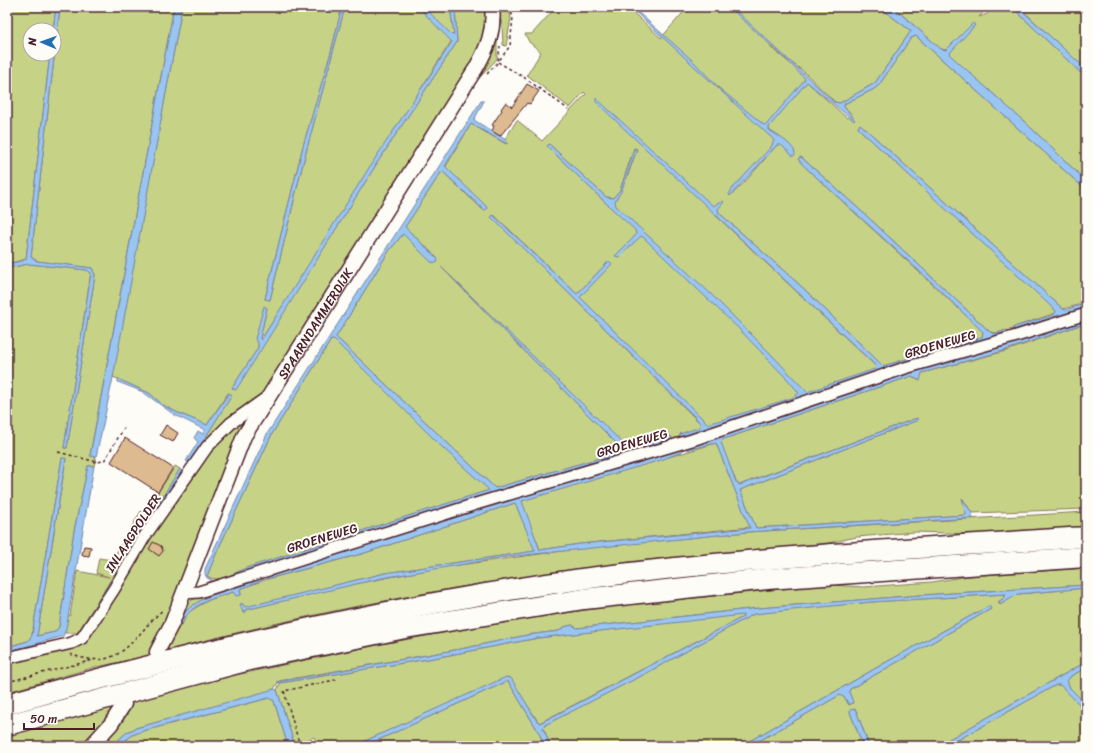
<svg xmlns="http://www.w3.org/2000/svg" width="1093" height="753" font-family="Sriracha,sans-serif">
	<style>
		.green { fill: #c6d387; stroke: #887959; fill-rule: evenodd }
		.water { fill: #99c5f3; stroke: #7983a3 }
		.building { fill: #ddba8f; stroke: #4a1f2b }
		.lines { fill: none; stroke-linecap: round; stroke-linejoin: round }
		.minor-casing { stroke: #4a1f2b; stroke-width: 14 }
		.tertiary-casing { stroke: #4a1f2b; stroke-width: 17 }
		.motorway-casing { stroke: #4a1f2b; stroke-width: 23 }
		.path { stroke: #4a1f2b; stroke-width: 1.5; stroke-dasharray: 3 3; stroke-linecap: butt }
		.minor { stroke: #fdfcf7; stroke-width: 11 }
		.tertiary { stroke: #fdfcf7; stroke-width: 14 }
		.motorway { stroke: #fdfcf7; stroke-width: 20 }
		.labels { text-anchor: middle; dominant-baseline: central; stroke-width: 4; stroke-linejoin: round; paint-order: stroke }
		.street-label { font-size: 13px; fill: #4a1f2b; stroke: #fdfcf7 }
	</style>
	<rect width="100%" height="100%" fill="#fdfcf7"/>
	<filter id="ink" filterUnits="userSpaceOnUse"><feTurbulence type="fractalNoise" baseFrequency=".025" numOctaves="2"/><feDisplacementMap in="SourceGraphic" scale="8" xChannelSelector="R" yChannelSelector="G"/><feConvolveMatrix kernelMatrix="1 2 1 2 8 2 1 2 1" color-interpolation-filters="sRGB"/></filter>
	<g filter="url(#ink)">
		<g class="green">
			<polygon points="7,7 56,7 53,30 30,30 30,54 50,54 26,259 7,264"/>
			<polygon points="60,7 174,7 90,455 96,457 94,466 88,466 74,531 59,627 55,632 37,636 66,459 62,458 32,635 28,641 7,647 7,268 29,264 87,270 91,272 64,448 67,448 95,275 92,268 37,261 31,257"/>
			<polygon points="182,7 342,7 331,52 303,146 265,299 270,300 302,167 345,7 418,7 452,40 261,340 260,338 267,308 264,307 260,322 258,348 232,388 235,390 379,160 457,42 455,7 488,7 484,45 268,392 191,462 190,462 232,395 228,393 207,425 176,412 163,405 149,393 113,377 113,374"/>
			<polygon points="424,7 450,7 454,34 452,35"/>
			<polygon points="498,7 508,7 511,18 506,46 503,45 502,26"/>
			<path d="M556,7H627L661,38L688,7H879L911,31L875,83L840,103L835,102L803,71L769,46L808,78L764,130L777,143L730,196L744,183L776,146L779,144L792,147L769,130V126L807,82L847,118L853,115L844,107V104L874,89L879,85L911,38L916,36L1086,190V303L1063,309L860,124L858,128L1055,309L1056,313L1014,327V330C1006,328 999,335 990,332L869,218L801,157L798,159L803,165L981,329L983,332L982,337L883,366L802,287L719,213L718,209L719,206L712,212L882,372L738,422L536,480L672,439L671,436L629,450L441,267L624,451L495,488L336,337L389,251L403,234L431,262L438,259L405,227L442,171L483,210L487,209L445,168L471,124L506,144L505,139L517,120L542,141L586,94L584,92L570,108L527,75L541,52L529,42L525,34H532ZM549,144L606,197L613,198L620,190L634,148L637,149L627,178L610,207L547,146ZM494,215L577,294L609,261L611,264L580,297L701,418L708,429L680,434L700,428L701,424L492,217Z"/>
			<polygon points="893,7 988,7 979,17 987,14 993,7 1012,7 1086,78 1086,181 1028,125 948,54 975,25 973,23 946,50 941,49"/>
			<polygon points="1019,7 1086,7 1086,69 1084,68"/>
			<polygon points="497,25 497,59 469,89"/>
			<polygon points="1086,323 1086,509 972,513 963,499 966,515 756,528 740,490 918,420 917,418 739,485 736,482 722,447 721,442 724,439 912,376 919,381 922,373 1006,351"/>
			<path d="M331,340H334C388,388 435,443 490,490L246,568C235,573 219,584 207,576L216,554L272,434Z"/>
			<polygon points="253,408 161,636 151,655 88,669 7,692 7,660 76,645 97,621 201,460"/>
			<polygon points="716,443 750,527 580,544 540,550 521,501"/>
			<polygon points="175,466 180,469 146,523 139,529 130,549 83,624 77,633 64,633 68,614 70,616 77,571 109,577 96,573 99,558 112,560 141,511 145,513"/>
			<path d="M515,503L536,551L385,573L244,608L243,604H241L243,613H245V610L344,586L437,568L577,549L747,532L1086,512V527L978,534L915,532L857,537L828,543C765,550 702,554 639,561C477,581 318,610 161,652L182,609L192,600L226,585L234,586C214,599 187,597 182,625L187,613L209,600L233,592L241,595L240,589L264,580L365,553Z"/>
			<polygon points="1086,568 1086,585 921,595 759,608 577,628 572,625 564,627 559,631 527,635 466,648 279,681 274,689 268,692 136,728 127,732 112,746 97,746 129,702 236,675 382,644 498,623 605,607 811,586 831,585 864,587 932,582 969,576"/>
			<polygon points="1086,588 1086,662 937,746 869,746 856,710 850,712 863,746 750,746 840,695 845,698 849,705 853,703 849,692 850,689 989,610 991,609 989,606 890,660 741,746 551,746 543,728 548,723 643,675 754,614 775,611 871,602 1006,594 1005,597 998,602 1000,605 1018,594"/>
			<polygon points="743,614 743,617 539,723 509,677 354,746 318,746 314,737 302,743 303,746 295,746 277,690 280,683 434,658 538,638"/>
			<polygon points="1086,668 1086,704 1070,688 1067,681 1071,676"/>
			<polygon points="508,681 538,731 545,746 365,746"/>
			<polygon points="1056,685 1060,685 1086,711 1085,746 947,746"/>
			<polygon points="269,698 274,701 288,746 119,746 132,735 143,731"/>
			<polygon points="119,705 86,746 7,746 7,735"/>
		</g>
		<g class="water">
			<polygon points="56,7 60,7 31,257 37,261 92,268 95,275 67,448 64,448 91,273 87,270 29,264 7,268 7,264 22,261 26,259 50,54 54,54 53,30"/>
			<polygon points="174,7 182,7 113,378 96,457 90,456"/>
			<polygon points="342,7 345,7 302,167 270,300 265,299 303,146 331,52"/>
			<polygon points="418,7 424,7 452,35 454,34 450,7 455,7 457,42 379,160 236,390 232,388 258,348 258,343 255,339 264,306 267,308 260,338 261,340 372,163 452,42"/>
			<path d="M630,7H632L692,60L719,88L764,125L767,124L805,79L788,61L729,7H732L834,102L840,103L875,83L911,31L879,7H893L941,49L946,50L973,23L975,25L949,54L1028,125L1086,181V190L916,36L911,38L879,85L874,89L844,104V107L855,120L854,121L807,82L769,127V130C776,135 796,145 795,155L793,156L781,145H777L730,196L729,194L732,189L771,147L774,140Z"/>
			<polygon points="1012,7 1018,7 1086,69 1086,78"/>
			<polygon points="596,98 713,206 723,201 724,202 718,209 719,213 802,287 883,366 982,337 983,332 929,280 803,165 798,159 801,157 869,218 990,332 995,334 1003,331 1005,331 1003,335 680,437 680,434 700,427 701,424 694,416 491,217 493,215 577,294 609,261 612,264 580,297 708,424 792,398 799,393 789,381 738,328 644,238 641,236 619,257 615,256 634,237 636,234 635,230 610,207 547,146 549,144 606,197 613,198 620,190 635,148 637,149 621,192 615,201 616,206 711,294 771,354 807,392 875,369 876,366 596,102"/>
			<path d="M481,101H484L474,120L506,140L507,144L471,124L445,166L486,206L487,209L484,210L442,171L405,227L438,259L437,263L431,262L403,234L389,251L336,337L495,488L624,451L441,267L629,449L671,436L672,439L487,494L224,578L246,568L489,490L444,449L334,340H331L272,434L216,554L207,576L212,580C205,578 205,576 205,569L267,434Z"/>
			<polygon points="860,124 1063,309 1066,310 1086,303 1086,308 1014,330 1014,327 1054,315 1056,311 858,128"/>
			<polygon points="1086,318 1086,323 1003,351 922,373 920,381 912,376 724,439 721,442 736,482 740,485 917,418 918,420 740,490 756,528 966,515 962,498 972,513 973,518 747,532 506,557 382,578 245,610 243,613 240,604 243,604 245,607 385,573 535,551 515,503 365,553 267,579 266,576 407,532 477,508 680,448 682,452 661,460 522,501 540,550 580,544 750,528 716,443 687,450 686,446 935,364 948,363"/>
			<polygon points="118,379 149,393 163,405 176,412 207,425 229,393 232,395 190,462 186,461 198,442 194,438 198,431 203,434 205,430 173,414 143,392 118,382"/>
			<polygon points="62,458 66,458 37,636 55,632 59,627 74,531 88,466 94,466 66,629 63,636 7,652 7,647 28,641 32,635"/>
			<path d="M180,469L183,472L145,529C136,534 134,537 134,547L83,626L130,549L131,540L135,532L146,523Z"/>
			<path d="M263,576L264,580L240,589L241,595L236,596L233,592C214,598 188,604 182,625L180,624C182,619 183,614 187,610C199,597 245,582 263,576Z"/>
			<polygon points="1086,585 1086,588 1018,594 1000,605 999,602 1005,597 1006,594 871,602 754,614 643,675 545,725 543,728 551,746 545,746 538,731 508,681 365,746 354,746 506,677 511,678 537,721 540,723 743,617 743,615 538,638 434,658 280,683 277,682 466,648 527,635 559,631 564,627 572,625 577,628 759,608 921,595"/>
			<polygon points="989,606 991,609 989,610 850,689 849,692 853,702 849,705 845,698 840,695 750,746 741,746 890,660"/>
			<polygon points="1086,662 1086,668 1071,676 1067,681 1070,688 1086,704 1086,711 1060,685 1056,685 947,746 937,746"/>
			<polygon points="274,689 277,690 295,746 288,746 274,701 269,698 143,731 132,735 119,746 112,746 127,732 136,728"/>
			<polygon points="854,709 856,710 869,746 863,746 850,712 850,710"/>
		</g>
		<g class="building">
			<polygon points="527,84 539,91 530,104 527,103 500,136 492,131 494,126 492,125 502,110 501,109 506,102 512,107"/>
			<polygon points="166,425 178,433 173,442 160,435"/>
			<polygon points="125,438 173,468 158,492 111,462"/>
			<polygon points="153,542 161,546 163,551 159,556 149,549"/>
			<polygon points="84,546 91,547 89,556 82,555"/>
		</g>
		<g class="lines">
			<defs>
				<g id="minor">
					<polyline points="183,593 199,592 479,503 692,440 905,368 1010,338 1086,314"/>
					<polyline points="7,658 72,643 82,638 114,589 145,536 207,447 231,423 269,396"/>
				</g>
				<g id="tertiary">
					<path id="s1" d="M157,652L172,623L244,436L476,68C487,49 495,30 492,7"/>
					<polyline points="91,746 111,724 124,704"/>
				</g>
				<g id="motorway">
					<path d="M7,704C196,651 387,606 582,579C749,557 918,548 1086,537"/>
					<polyline points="7,725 249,660 405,628 584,599 767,579 1086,557"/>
				</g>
			</defs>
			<use href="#minor" class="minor-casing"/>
			<use href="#tertiary" class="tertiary-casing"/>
			<use href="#motorway" class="motorway-casing"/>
			<g class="path">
				<polyline points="509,7 513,17 510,46 498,62 525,78 569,110"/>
				<polyline points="487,74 498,62 500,46"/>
				<polyline points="58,452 97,462 104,461 124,428"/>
				<path d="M70,654C122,674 132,636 164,609"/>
				<polyline points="7,682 93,660"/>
				<polyline points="300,746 284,691 339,679"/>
			</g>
			<use href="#minor" class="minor"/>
			<use href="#tertiary" class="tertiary"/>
			<use href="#motorway" class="motorway"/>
		</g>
	</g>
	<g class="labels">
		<g class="street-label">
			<text stroke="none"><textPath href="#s1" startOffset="366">SPAARNDAMMERDIJK</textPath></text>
			<text transform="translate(940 344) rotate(-16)">GROENEWEG</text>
			<text transform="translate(632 443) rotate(-16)">GROENEWEG</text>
			<text transform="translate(133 533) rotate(-57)">INLAAGPOLDER</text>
			<text transform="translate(322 538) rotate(-17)">GROENEWEG</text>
		</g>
	</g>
	<rect width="1093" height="753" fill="none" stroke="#fdfcf7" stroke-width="24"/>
	<rect x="12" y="12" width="1069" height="729" fill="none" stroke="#4a1f2b" stroke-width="1.5" filter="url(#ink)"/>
	<g transform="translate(42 42) rotate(272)"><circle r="19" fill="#fdfcf7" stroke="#b5a4a5"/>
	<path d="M0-3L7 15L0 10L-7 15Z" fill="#1f6fb2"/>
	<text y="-6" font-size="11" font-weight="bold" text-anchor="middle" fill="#4a1f2b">N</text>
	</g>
	<path d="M24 723v6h70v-6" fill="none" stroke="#4a1f2b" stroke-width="2"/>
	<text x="30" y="723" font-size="12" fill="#4a1f2b" stroke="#fdfcf7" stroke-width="3" paint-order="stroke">50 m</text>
</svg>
